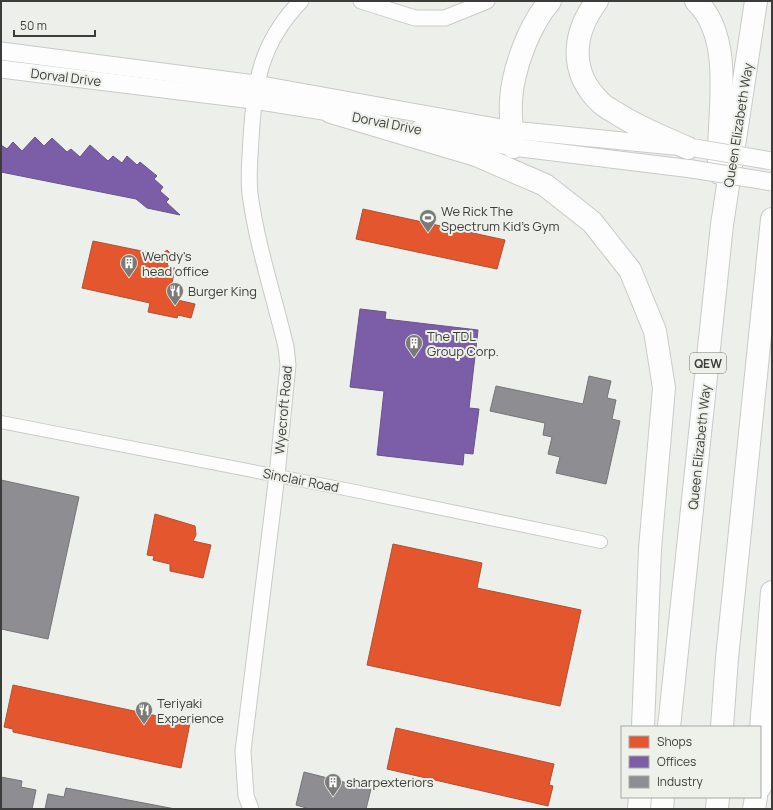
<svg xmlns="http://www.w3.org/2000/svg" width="773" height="810" font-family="Manrope,sans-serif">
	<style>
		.shops { fill: #e4572e; stroke: #b24f32 }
		.offices { fill: #7b5ea7; stroke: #685486 }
		.industry { fill: #8d8d92; stroke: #757578 }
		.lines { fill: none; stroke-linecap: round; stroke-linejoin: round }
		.minor-casing { stroke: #c9cac8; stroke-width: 14 }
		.tertiary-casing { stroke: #c9cac8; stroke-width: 17 }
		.secondary-casing { stroke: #c9cac8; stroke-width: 19 }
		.motorway-casing { stroke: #c9cac8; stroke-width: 24 }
		.minor { stroke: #fcfdfc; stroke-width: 12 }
		.tertiary { stroke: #fcfdfc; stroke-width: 15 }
		.secondary { stroke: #fcfdfc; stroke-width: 17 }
		.motorway { stroke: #fcfdfc; stroke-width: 22 }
		.secondary-bridge-casing { stroke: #c9cac8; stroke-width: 19; stroke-linecap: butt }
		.secondary-bridge { stroke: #fcfdfc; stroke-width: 17 }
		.labels { text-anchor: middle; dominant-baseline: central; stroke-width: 4; stroke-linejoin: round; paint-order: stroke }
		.shield { fill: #eef0ea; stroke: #71736f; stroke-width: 1 }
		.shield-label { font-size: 12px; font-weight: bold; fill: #3c3d3a }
		.street-label { font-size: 13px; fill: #3c3d3a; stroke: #eef0ea }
		.poi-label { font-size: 13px; fill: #3c3d3a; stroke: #eef0ea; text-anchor: start }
	</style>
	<rect width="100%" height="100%" fill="#edefeb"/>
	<g class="shops">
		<polygon points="363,209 505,240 497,269 356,239"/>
		<polygon points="93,241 161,255 167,250 173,256 167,264 170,268 175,268 169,298 195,304 191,318 178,315 177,318 148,312 150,303 82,288"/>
		<polygon points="155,514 195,526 196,535 193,541 211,545 203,578 170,571 170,564 153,560 154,556 147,555"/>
		<polygon points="393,544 482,563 477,588 581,610 560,706 367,665"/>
		<polygon points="13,685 190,723 181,768 13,732 13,729 4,727"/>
		<polygon points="396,728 554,764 549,785 553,786 548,806 387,769"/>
	</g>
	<g class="offices">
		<polygon points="35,137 44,146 52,138 67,152 71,149 80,157 90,145 108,161 113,156 122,163 127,156 137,165 140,162 157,176 154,179 163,187 160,191 169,199 166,202 180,215 147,208 136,199 1,172 1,145 7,149 13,142 22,151"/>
		<polygon points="360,309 386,312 385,319 478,330 469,408 479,409 473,454 464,453 463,465 377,455 384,391 350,387"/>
	</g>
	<g class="industry">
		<polygon points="589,376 611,381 607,398 616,400 612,419 620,421 606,484 556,473 560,457 548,454 552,437 543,435 545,423 490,411 496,386 583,404"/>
		<polygon points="1,480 79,497 48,639 1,629"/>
		<polygon points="304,772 371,789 366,809 310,809 296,805"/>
		<polygon points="1,777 22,781 21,787 36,790 32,809 1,809"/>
		<polygon points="66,788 175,809 45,809 48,794 64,797"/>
	</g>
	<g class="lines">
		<defs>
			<polyline id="minor" points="1,422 355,491 601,542"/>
			<g id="tertiary">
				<polyline points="361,1 415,18 445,18 487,1"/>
				<path d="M251,809L246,796L243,751L277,475L288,365L286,347C274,296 257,246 250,194C248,176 250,157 251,139C254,84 260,43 301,1"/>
			</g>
			<g id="secondary">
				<polyline points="1,51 256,84 512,130 673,146"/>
				<polyline points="1,69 253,100 342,114"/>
				<polyline points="419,129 513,147 692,169"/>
			</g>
			<g id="motorway">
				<path d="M597,1C572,34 569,73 601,103C605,107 611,110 616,113C639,128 663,137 688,148"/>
				<path d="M696,1C737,40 716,121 719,173"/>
				<polyline points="331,112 476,155 545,185 592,222 630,270 655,331 664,388 650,549 643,727"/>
				<path d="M513,147C512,132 510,116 511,100C513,69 529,25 550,1"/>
				<polyline points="669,727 722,225 756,1"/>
				<polyline points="722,727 727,658 772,219"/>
				<polyline points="760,741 772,592"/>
				<polyline points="760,787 764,778 772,745"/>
				<polyline points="639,809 640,797"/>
				<polyline points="662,809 663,797"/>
				<polyline points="717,809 718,797"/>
				<polyline points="754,809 756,797"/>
			</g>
		</defs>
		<use href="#minor" class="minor-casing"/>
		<use href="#tertiary" class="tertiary-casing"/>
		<use href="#secondary" class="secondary-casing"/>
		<use href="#motorway" class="motorway-casing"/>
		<use href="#minor" class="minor"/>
		<use href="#tertiary" class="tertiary"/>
		<use href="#secondary" class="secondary"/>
		<use href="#motorway" class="motorway"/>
		<defs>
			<g id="secondary-bridge">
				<polyline points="695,148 772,161"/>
				<polyline points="692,169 772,182"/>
			</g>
		</defs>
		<use href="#secondary-bridge" class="secondary-bridge-casing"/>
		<use href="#secondary-bridge" class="secondary-bridge"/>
	</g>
	<defs>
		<symbol id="stadium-pin" viewBox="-11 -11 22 30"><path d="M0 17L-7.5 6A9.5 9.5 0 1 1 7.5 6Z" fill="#7a7b78" stroke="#eef0ea"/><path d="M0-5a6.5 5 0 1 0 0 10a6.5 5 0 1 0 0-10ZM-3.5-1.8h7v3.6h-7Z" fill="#fff"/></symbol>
		<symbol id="building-pin" viewBox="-11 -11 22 30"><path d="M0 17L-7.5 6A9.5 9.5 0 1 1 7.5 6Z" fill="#7a7b78" stroke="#eef0ea"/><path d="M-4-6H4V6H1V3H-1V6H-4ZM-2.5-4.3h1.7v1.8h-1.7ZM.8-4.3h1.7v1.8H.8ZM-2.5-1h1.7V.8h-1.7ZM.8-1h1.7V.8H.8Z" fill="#fff"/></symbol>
		<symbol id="restaurant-pin" viewBox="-11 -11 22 30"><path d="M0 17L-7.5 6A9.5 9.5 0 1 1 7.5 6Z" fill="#7a7b78" stroke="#eef0ea"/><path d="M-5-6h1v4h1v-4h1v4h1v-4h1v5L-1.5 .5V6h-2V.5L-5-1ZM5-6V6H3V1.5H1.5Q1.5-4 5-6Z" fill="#fff"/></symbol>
	</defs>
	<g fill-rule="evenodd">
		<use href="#stadium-pin" x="418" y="208" width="20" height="27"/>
		<use href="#building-pin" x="119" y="253" width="20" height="27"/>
		<use href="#restaurant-pin" x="165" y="281" width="20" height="27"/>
		<use href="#building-pin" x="404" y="333" width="20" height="27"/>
		<use href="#restaurant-pin" x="134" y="700" width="20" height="27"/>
		<use href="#building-pin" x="323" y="772" width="20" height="27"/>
	</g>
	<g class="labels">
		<rect class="shield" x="690" y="353" width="36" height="20" rx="3"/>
		<g class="shield-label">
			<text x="708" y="363">QEW</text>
		</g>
		<g class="street-label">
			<text transform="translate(66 77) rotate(7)">Dorval Drive</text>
			<text transform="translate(387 123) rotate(11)">Dorval Drive</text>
			<text transform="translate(738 125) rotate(-81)">Queen Elizabeth Way</text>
			<text transform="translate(283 410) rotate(-85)">Wyecroft Road</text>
			<text transform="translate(699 447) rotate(-84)">Queen Elizabeth Way</text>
			<text transform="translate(301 480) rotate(11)">Sinclair Road</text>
		</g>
		<g class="poi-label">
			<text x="441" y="211">We Rick The<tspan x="441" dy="15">Spectrum Kid's Gym</tspan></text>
			<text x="142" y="256">Wendy's<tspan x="142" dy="15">head office</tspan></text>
			<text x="188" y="291">Burger King</text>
			<text x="427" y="336">The TDL<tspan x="427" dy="15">Group Corp.</tspan></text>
			<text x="157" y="703">Teriyaki<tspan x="157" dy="15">Experience</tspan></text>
			<text x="346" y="782">sharpexteriors</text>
		</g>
	</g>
	<rect width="773" height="810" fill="none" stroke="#3c3d3a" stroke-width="4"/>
	<rect x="621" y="726" width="140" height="72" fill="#eef0ea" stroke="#a7a8a4"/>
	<rect x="629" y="736" width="20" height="12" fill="#e4572e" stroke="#a7a8a4"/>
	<text x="657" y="746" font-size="12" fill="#3c3d3a">Shops</text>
	<rect x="629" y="756" width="20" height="12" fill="#7b5ea7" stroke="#a7a8a4"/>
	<text x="657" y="766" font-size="12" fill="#3c3d3a">Offices</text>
	<rect x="629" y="776" width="20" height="12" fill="#8d8d92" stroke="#a7a8a4"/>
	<text x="657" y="786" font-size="12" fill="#3c3d3a">Industry</text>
	<path d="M14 30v6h81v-6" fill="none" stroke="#3c3d3a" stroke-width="2"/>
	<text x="20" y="30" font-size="12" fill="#3c3d3a" stroke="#eef0ea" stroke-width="3" paint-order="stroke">50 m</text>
</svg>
